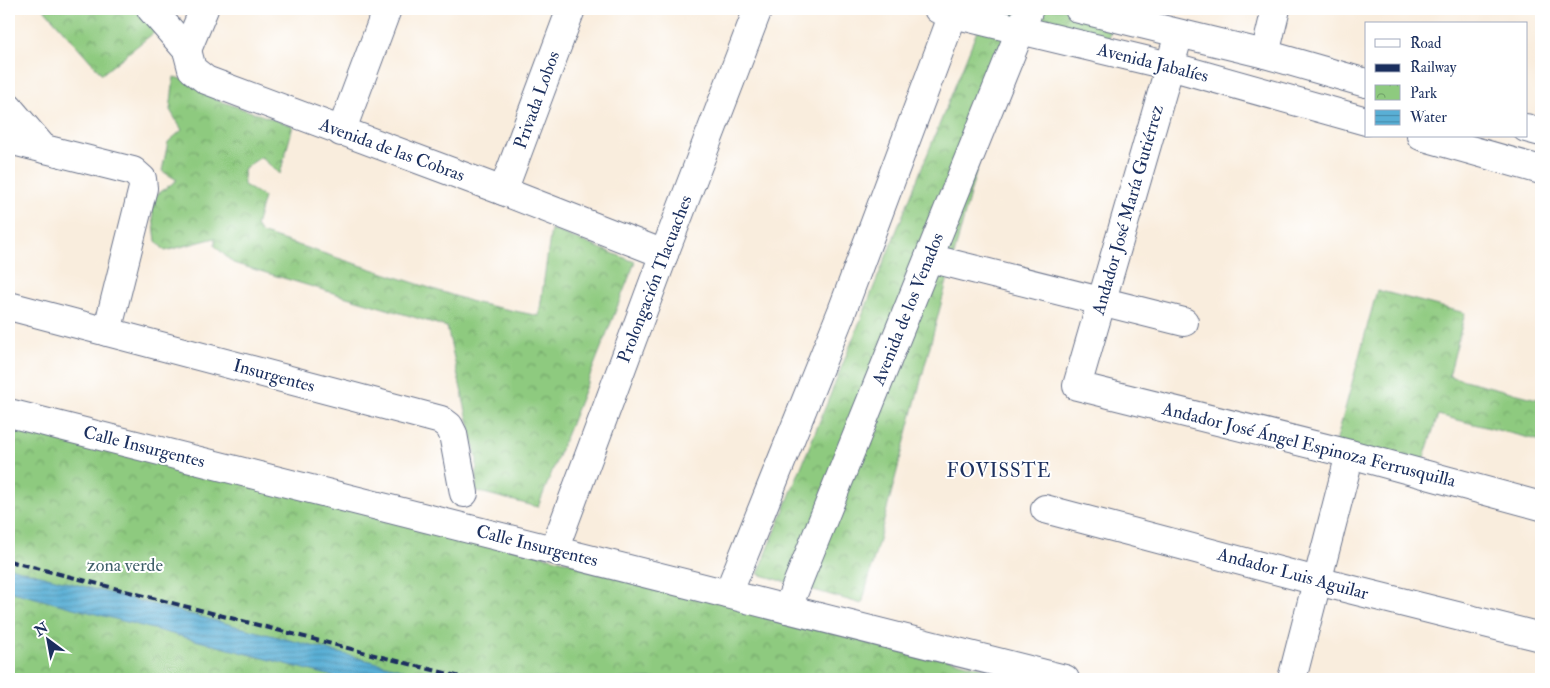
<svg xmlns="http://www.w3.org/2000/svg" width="1550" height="688" font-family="'IM FELL Double Pica',serif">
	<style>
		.park { fill: url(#park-crowns); stroke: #547c6e }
		.water { fill: url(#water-rules); stroke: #3a6f9a }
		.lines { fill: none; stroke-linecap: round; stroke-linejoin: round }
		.minor-casing { stroke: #69728a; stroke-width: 30 }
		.minor { stroke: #fff; stroke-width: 28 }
		.rail { stroke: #1b2f5e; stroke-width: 4; stroke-dasharray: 8 4; stroke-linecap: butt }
		.labels { text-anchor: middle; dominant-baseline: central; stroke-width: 4; stroke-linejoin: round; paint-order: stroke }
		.street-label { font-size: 18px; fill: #1b2f5e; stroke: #fff }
		.park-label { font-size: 18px; fill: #3e5e68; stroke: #fff }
		.neighbourhood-label { font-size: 19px; letter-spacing: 1px; fill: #1b2f5e; stroke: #fff }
	</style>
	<defs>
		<pattern id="park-crowns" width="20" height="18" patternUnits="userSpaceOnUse" patternTransform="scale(1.25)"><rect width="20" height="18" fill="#8eca7f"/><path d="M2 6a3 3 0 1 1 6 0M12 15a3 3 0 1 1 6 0" fill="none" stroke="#73a46b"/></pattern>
		<pattern id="water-rules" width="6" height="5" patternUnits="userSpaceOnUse" patternTransform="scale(1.25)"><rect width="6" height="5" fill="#59afd5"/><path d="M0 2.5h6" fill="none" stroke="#498fb0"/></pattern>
	</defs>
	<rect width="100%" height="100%" fill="#fff"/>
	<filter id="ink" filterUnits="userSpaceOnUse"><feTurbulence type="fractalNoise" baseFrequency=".02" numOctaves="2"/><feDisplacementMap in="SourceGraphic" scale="10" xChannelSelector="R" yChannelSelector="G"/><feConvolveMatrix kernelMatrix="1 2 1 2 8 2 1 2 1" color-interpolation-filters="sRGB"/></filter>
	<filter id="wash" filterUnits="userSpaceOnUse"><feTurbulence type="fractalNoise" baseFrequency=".0096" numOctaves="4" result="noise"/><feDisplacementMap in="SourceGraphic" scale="20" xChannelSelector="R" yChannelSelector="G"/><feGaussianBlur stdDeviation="1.12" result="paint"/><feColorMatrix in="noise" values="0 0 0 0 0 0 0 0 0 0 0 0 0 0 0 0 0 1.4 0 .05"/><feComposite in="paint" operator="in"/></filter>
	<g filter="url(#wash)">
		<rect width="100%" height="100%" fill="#f9eddd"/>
		<g class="park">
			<polygon points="44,9 143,9 156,31 102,74"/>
			<polygon points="986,9 1117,9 1104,54 1013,31 862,604 758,574"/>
			<polygon points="174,77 197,83 214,99 293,126 280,174 261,157 243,169 244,185 264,197 256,226 261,233 476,303 539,316 551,229 635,262 538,507 476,491 477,460 447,327 233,263 215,246 215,238 165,251 156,241 151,199 177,180 162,171 168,142 182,130 170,110"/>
			<polygon points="1377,290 1465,313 1449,376 1541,400 1541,441 1438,415 1421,467 1335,446"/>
			<polygon points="9,419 1026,679 9,679"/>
		</g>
		<polygon class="water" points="9,567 439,679 343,679 9,591"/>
	</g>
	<g filter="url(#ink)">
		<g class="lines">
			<defs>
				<g id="minor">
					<polyline points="151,9 187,50 192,69 206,80 503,191 664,254"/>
					<polyline points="938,9 953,14 1170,66 1366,121"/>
					<polyline points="1079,9 1265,54 1366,83"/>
					<polyline points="1179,34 1077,386 1350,454 1541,506"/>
					<polyline points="187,50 204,9"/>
					<polyline points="1265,54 1276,9"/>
					<polyline points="9,108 44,149"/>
					<polyline points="1526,128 1541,132"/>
					<polyline points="341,132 387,9"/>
					<polyline points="1421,136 1541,170"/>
					<polyline points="9,140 133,171 142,179 143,188 107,332"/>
					<polyline points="503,191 571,9"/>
					<polyline points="929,258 1184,322"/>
					<polyline points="9,306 441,420 449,426 453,434 464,493"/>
					<polyline points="9,413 1065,679"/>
					<polyline points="1045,509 1317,581 1541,637"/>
					<polyline points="554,550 664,254 758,9"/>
					<polyline points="728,594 842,311 955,9"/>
					<polyline points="787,609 1029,9"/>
					<polyline points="1292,679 1350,454"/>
				</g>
			</defs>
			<use href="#minor" class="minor-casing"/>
			<use href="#minor" class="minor"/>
			<polyline class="rail" points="9,561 468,679"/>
		</g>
	</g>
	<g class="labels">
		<g class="street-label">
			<text transform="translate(1153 63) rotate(14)">Avenida Jabalíes</text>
			<text transform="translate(537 100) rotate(-70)">Privada Lobos</text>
			<text transform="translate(392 150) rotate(20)">Avenida de las Cobras</text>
			<text transform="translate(1128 210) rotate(-74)">Andador José María Gutiérrez</text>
			<text transform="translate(655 279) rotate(-69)">Prolongación Tlacuaches</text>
			<text transform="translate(908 309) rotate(-68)">Avenida de los Venados</text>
			<text transform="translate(274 376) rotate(15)">Insurgentes</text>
			<text transform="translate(1309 445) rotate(14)">Andador José Ángel Espinoza Ferrusquilla</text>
			<text transform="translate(144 447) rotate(14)">Calle Insurgentes</text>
			<text transform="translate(537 546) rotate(14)">Calle Insurgentes</text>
			<text transform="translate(1293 574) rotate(15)">Andador Luis Aguilar</text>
		</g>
		<g class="park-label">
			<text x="125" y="565">zona verde</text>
		</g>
		<g class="neighbourhood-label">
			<text x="999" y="471">FOVISSTE</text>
		</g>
	</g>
	<rect width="1550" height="688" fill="none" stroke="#fff" stroke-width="30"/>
	<rect x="1365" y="22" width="162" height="115" fill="#ffffff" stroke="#a4acbf"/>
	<rect x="1375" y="39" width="25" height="8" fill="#ffffff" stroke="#a4acbf"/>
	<text x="1410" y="48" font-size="15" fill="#1b2f5e">Road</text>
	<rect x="1375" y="64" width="25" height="8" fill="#1b2f5e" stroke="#a4acbf"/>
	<text x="1410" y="72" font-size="15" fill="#1b2f5e">Railway</text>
	<rect x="1375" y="85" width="25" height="15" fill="url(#park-crowns)" stroke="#a4acbf"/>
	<text x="1410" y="98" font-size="15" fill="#1b2f5e">Park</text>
	<rect x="1375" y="110" width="25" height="15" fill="url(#water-rules)" stroke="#a4acbf"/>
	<text x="1410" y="122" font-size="15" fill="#1b2f5e">Water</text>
	<g transform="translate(48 640) rotate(328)" stroke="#ffffff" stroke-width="4" paint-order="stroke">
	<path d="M0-4L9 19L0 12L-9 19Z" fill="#1b2f5e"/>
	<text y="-8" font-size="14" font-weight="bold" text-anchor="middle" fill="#1b2f5e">N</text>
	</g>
</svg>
